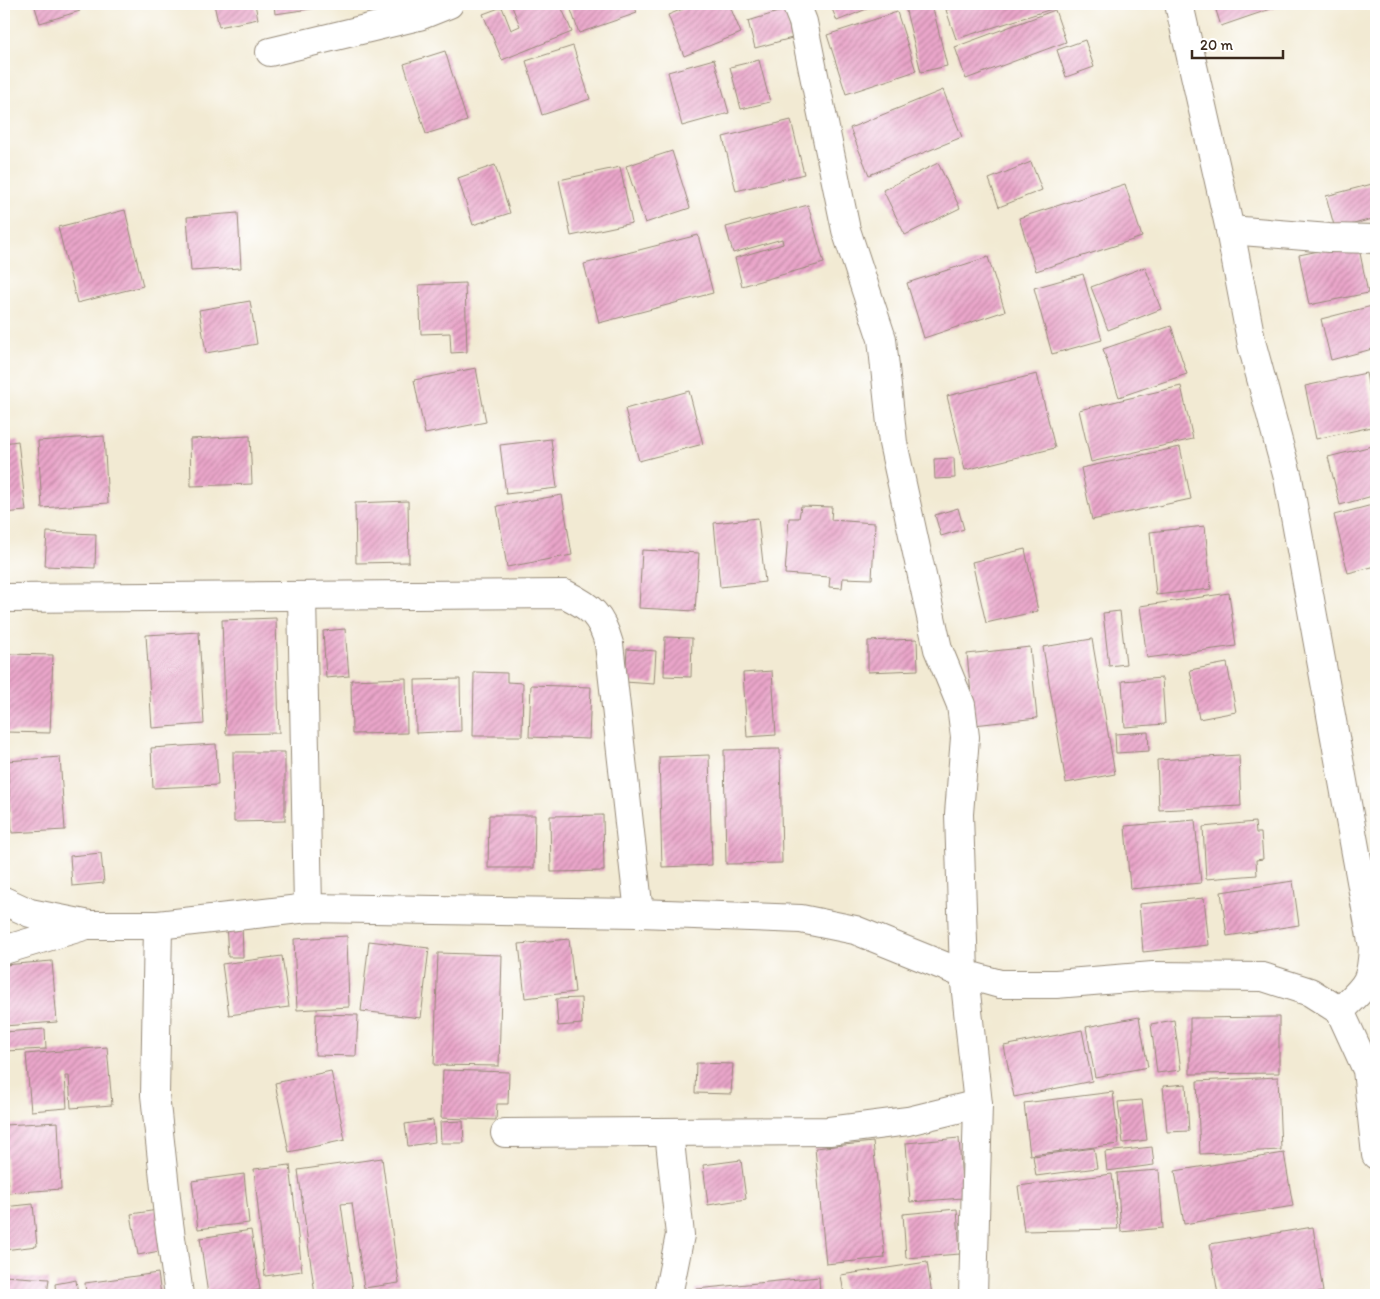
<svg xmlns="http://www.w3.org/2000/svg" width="1380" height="1299" font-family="Itim,sans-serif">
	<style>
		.building { fill: url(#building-hatch) }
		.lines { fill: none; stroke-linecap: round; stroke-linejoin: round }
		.street-casing { stroke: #968a78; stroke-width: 30 }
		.street { stroke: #fff; stroke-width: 28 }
	</style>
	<defs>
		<pattern id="building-hatch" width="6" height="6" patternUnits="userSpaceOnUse" patternTransform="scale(1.25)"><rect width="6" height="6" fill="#eaa6ca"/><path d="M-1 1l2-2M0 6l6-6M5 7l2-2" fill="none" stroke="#bf87a3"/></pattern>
	</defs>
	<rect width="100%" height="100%" fill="#fff"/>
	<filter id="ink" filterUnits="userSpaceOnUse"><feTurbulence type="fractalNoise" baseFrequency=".02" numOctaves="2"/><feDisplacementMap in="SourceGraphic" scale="10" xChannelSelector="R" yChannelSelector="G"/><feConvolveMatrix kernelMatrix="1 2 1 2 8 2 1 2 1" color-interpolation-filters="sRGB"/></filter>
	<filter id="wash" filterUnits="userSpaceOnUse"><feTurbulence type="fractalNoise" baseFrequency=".0096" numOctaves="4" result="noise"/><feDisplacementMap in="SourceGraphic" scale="20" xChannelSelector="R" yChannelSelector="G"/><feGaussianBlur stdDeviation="1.12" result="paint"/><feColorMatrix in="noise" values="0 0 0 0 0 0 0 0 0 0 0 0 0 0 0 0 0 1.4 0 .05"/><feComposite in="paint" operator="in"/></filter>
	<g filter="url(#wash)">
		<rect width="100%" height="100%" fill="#f2ead3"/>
		<g id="blocks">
			<g class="building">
				<polygon points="34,4 78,4 80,11 40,23"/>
				<polygon points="214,4 255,4 258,19 219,27"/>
				<polygon points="274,4 337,4 337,5 275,14"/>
				<polygon points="511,4 560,4 572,32 502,60 483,14 502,7 511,30 520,26"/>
				<polygon points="569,4 634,4 637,13 579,33"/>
				<polygon points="695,4 729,4 741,33 684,56 668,15"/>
				<polygon points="830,4 879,4 837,21"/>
				<polygon points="919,4 932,4 947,66 921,72 905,7"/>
				<polygon points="966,4 1054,4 1055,8 956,39 946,10"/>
				<polygon points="1214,4 1285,4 1221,26"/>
				<polygon points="785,10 792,38 755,48 748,21"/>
				<polygon points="1055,10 1066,42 966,79 955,47"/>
				<polygon points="897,12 916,71 846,94 827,35"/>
				<polygon points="1085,40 1094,67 1066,77 1057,50"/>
				<polygon points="573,46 590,99 542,115 526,61"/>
				<polygon points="445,51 467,121 426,134 404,64"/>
				<polygon points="714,59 729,113 682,126 668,72"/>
				<polygon points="759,60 770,102 741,109 730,67"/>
				<polygon points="943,90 962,137 869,175 850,128"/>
				<polygon points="791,120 804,174 736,191 723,137"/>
				<polygon points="672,151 690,208 645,223 626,166"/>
				<polygon points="1031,162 1042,190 999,207 989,179"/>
				<polygon points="938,163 960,208 905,235 883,190"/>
				<polygon points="495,165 510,213 473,225 458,178"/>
				<polygon points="620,167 632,223 571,236 559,180"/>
				<polygon points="1376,183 1376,218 1335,229 1326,196"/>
				<polygon points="1125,184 1142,237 1036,271 1019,218"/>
				<polygon points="808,205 824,263 742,286 735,258 783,244 782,239 733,253 726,227"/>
				<polygon points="125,210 143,286 77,303 58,227"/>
				<polygon points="238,213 241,268 191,271 187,217"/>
				<polygon points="698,235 713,293 599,323 584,264"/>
				<polygon points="1358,243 1368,293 1309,305 1299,255"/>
				<polygon points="988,257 1005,311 924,338 907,283"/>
				<polygon points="1145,267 1161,309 1108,330 1091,287"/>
				<polygon points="1083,274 1102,340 1052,354 1034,288"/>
				<polygon points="465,283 467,352 451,353 450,333 421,334 419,285"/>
				<polygon points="250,301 257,344 206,353 199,310"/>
				<polygon points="1376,305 1376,348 1331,360 1321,319"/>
				<polygon points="1171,326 1187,374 1119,397 1103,349"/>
				<polygon points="476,368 486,422 425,434 414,380"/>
				<polygon points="1366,373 1376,426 1316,439 1305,386"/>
				<polygon points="1037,374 1055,448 965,470 947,396"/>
				<polygon points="1181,386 1193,439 1091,462 1079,410"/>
				<polygon points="689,391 703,444 639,461 625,409"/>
				<polygon points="104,436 108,503 42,508 38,441"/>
				<polygon points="250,436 252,484 191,486 190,439"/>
				<polygon points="551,439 557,488 506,494 500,445"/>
				<polygon points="18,441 26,511 4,513 4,443"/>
				<polygon points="1376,445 1376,495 1340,505 1328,457"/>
				<polygon points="1180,447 1191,499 1092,520 1081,468"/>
				<polygon points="954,458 955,478 935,479 934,459"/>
				<polygon points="562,495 572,555 507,567 497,506"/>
				<polygon points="408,501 409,562 356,563 355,503"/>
				<polygon points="1376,504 1376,566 1348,573 1334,515"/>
				<polygon points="801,506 832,507 831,520 875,523 872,579 843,578 842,588 829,587 830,577 785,574 789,518 799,518"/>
				<polygon points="958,508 964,529 941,536 935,515"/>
				<polygon points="758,518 765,582 720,587 714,523"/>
				<polygon points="1205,526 1211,589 1156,595 1150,532"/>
				<polygon points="47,532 96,534 95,568 45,566"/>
				<polygon points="1025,549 1038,611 986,623 972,562"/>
				<polygon points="642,550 699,553 695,611 639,608"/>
				<polygon points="1229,593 1236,646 1147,658 1140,606"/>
				<polygon points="1120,611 1126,664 1109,666 1103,613"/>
				<polygon points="276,618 279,733 226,734 222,620"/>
				<polygon points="345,629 349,676 326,678 323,631"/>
				<polygon points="199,632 204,724 152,728 146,635"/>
				<polygon points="665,637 692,638 691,677 664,676"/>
				<polygon points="917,639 918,670 868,672 868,641"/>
				<polygon points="1092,639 1115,774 1066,783 1043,647"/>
				<polygon points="1030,647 1037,718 974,725 967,654"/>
				<polygon points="627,649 656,651 654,684 625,682"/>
				<polygon points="7,654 53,655 50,733 5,732"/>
				<polygon points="1227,663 1236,712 1199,719 1190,670"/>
				<polygon points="772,671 776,735 747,737 743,673"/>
				<polygon points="474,672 507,673 507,682 523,683 522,736 473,736"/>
				<polygon points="406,678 407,733 352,734 351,680"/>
				<polygon points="1162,678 1165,724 1125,727 1122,681"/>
				<polygon points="460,679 461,731 416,733 415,680"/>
				<polygon points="531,685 591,687 589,739 529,737"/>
				<polygon points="1148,732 1149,751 1116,753 1115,734"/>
				<polygon points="216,744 218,785 153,788 151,748"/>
				<polygon points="780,749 782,863 726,864 724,750"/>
				<polygon points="233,752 285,752 285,821 234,822"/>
				<polygon points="709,755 712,865 662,867 659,757"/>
				<polygon points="1239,755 1241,806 1159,810 1157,760"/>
				<polygon points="60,757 65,830 12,833 7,761"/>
				<polygon points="489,815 535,815 534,868 488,868"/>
				<polygon points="603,815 604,871 551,872 550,816"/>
				<polygon points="1195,820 1201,883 1130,889 1125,826"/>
				<polygon points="1255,822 1256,833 1261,833 1263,859 1256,860 1257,875 1206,879 1203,827"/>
				<polygon points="101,853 104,883 72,886 70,856"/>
				<polygon points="1293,881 1299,925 1227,936 1221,892"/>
				<polygon points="1204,898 1209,945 1143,952 1139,904"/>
				<polygon points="226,923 242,923 243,957 228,957"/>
				<polygon points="347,936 349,1007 297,1010 294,939"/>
				<polygon points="569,939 575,992 525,998 519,944"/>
				<polygon points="369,941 429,948 421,1018 361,1011"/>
				<polygon points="438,953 502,955 499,1066 434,1065"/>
				<polygon points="282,956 289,1007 229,1015 222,964"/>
				<polygon points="52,961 57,1022 4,1026 4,965"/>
				<polygon points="581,998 582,1024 558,1026 556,999"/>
				<polygon points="316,1014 358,1015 356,1056 315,1055"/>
				<polygon points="1139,1017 1148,1067 1095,1077 1086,1027"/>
				<polygon points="1279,1017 1279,1073 1190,1074 1190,1018"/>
				<polygon points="1174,1020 1181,1070 1157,1073 1151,1024"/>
				<polygon points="45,1029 46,1049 4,1051 4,1032"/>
				<polygon points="1082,1030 1092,1081 1014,1097 1004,1046"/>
				<polygon points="107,1047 112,1105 71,1108 69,1076 65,1076 67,1108 31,1111 26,1054"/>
				<polygon points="696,1063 733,1064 731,1094 695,1093"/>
				<polygon points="443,1070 509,1072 508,1104 497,1104 496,1120 441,1118"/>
				<polygon points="331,1071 345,1140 289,1152 275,1083"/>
				<polygon points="1278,1077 1281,1150 1200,1154 1197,1081"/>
				<polygon points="1186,1084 1189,1131 1167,1132 1163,1086"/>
				<polygon points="1113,1092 1119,1144 1030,1155 1024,1103"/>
				<polygon points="1142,1100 1147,1140 1123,1143 1118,1102"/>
				<polygon points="433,1120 435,1142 408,1146 405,1124"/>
				<polygon points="463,1121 464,1143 441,1143 440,1122"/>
				<polygon points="58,1122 61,1189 8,1193 4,1125"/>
				<polygon points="959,1138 963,1198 910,1202 906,1143"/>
				<polygon points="873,1142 885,1258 826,1264 815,1148"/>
				<polygon points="1152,1147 1154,1165 1107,1171 1105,1152"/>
				<polygon points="1094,1148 1097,1168 1036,1176 1033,1156"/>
				<polygon points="1284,1153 1293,1206 1184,1224 1175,1171"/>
				<polygon points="382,1158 399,1283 364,1288 352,1203 341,1204 353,1290 315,1295 298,1170"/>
				<polygon points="741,1160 746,1199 708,1205 703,1165"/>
				<polygon points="290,1165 302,1271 265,1276 254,1169"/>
				<polygon points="1159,1170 1163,1228 1121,1232 1117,1173"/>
				<polygon points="244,1174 249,1223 198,1229 192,1181"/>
				<polygon points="1112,1174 1118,1229 1024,1231 1018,1186"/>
				<polygon points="33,1204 37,1246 4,1250 4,1207"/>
				<polygon points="957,1209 960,1254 906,1258 903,1214"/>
				<polygon points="158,1210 165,1250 138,1255 131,1214"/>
				<polygon points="1313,1227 1323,1292 1303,1295 1218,1295 1210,1244"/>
				<polygon points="251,1230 260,1290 227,1295 208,1295 200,1238"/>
				<polygon points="927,1262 932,1295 844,1295 841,1275"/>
				<polygon points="158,1273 161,1295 86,1295 85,1283"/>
				<polygon points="4,1276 49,1279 47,1295 4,1295"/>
				<polygon points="819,1277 820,1295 696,1295 696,1289"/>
				<polygon points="76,1280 78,1295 56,1295 55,1284"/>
			</g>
		</g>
	</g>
	<g filter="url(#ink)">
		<use href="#blocks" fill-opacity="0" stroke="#968a78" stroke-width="1"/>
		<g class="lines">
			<defs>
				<g id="street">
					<polyline points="796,4 803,22 846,230 882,339 893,443 938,649 961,705 965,737 959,814 964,974 978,1104 973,1295"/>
					<path d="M1179,4L1230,230L1252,345L1288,478L1373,947C1371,985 1366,985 1340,1011"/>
					<polyline points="270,52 419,16 449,4"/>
					<polyline points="1230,230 1329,238 1376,239"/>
					<polyline points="302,596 308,908"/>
					<path d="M4,598L565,594C591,607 601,615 609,644L639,913"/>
					<polyline points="4,901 30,913 90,925 158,925 308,908 639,913 801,919 855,930 964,974 1000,984 1056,984 1153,976 1263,977 1310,992 1340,1011 1367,1070 1376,1155"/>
					<polyline points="158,925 155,1095 168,1216 179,1295"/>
					<polyline points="4,950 84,926"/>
					<polyline points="505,1133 829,1131 908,1121 978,1104"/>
					<polyline points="668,1295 680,1235 669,1132"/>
				</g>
			</defs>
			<use href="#street" class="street-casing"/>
			<use href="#street" class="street"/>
		</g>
	</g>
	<rect width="1380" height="1299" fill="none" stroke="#fff" stroke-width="20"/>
	<path d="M1192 50v8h91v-8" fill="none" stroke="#3b2a1e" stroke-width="2.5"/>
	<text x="1200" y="50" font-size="15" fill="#3b2a1e" stroke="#ffffff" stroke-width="4" paint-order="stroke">20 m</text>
</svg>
